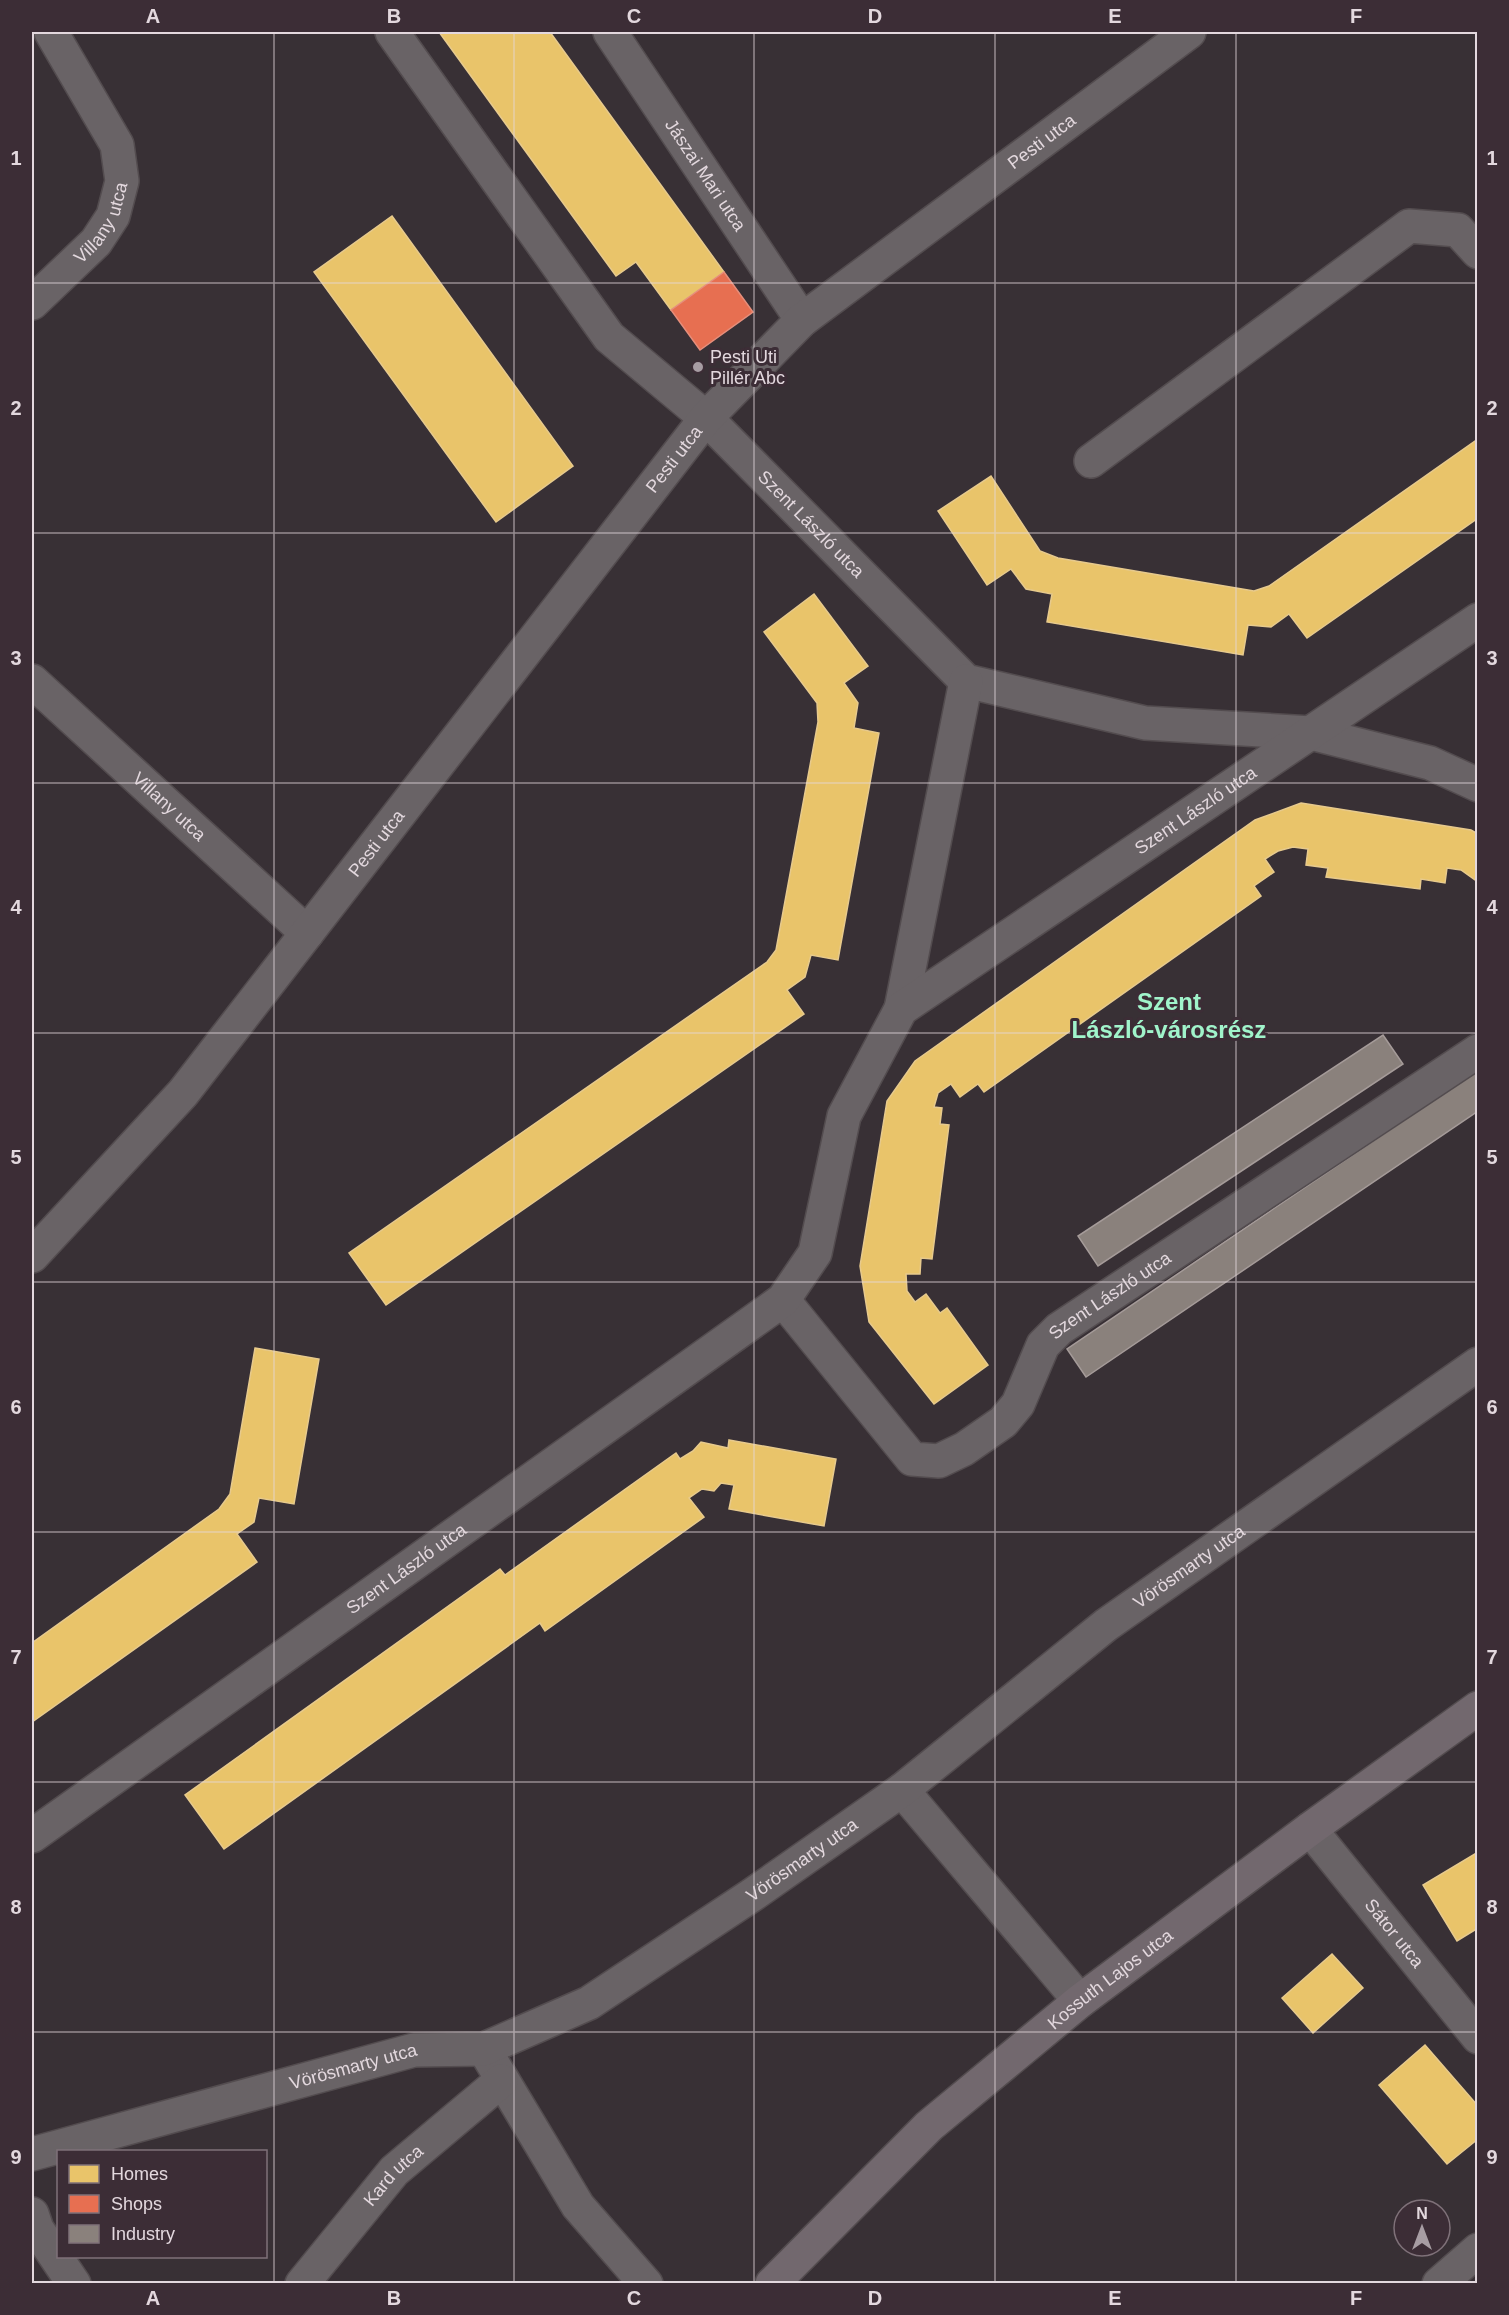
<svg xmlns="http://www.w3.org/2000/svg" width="1509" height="2315" font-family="Helvetica,sans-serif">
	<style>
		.homes { fill: #e9c46a; stroke: #e7ca8d; stroke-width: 1.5 }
		.shops { fill: #e76f51; stroke: #e68e7b; stroke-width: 1.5 }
		.industry { fill: #8a817c; stroke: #a59b99; stroke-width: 1.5 }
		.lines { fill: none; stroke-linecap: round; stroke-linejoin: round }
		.street-casing { stroke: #534c4f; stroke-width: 36 }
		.secondary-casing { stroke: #534c4f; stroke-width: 36 }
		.street { stroke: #696366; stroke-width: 33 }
		.secondary { stroke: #72686e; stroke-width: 33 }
		.grid { fill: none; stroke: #e3d8de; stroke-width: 1.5; stroke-opacity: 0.55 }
		.poi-dot { fill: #a79da3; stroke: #3c2d36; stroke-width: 2 }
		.labels { text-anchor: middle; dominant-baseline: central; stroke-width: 6; stroke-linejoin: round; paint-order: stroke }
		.street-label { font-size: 18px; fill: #e3d8de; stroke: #3c2d36 }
		.poi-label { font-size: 18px; fill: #e3d8de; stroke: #3c2d36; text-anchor: start }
		.district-label { font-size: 24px; font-weight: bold; fill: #a0f4cb; stroke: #3c2d36 }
		.neatline { fill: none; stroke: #e3d8de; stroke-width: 2 }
		.grid-label { font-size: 20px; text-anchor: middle; font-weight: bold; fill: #e3d8de }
	</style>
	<rect width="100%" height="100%" fill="#383035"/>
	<g class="homes">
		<polygon points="439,32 550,32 724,272 671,310 636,262 616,276"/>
		<polygon points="392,216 573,466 496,522 314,272"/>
		<polygon points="1478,439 1478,518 1307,638 1289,614 1271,627 1248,625 1243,655 1047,622 1052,594 1026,589 1011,569 987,585 938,511 991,476 1040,551 1058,558 1254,591 1269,586"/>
		<polygon points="814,594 868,666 844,683 858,703 854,728 879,733 838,960 811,955 805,977 787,990 804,1014 386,1305 349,1253 767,962 776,950 818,722 817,703 764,632"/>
		<polygon points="1301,803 1471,830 1478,834 1478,882 1461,870 1447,868 1445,883 1421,879 1420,889 1326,877 1328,868 1306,865 1308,849 1293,847 1278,851 1265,859 1274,872 1254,886 1261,896 984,1092 978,1084 960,1097 951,1084 938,1093 934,1107 942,1108 940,1124 949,1125 932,1259 921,1258 920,1274 906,1274 907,1291 915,1302 926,1294 940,1313 947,1308 988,1365 934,1404 869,1322 860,1266 887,1101 915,1061 1255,820"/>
		<polygon points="255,1348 319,1359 294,1504 259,1498 254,1522 237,1534 257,1562 32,1722 32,1643 219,1509 230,1494"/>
		<polygon points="729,1440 836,1459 824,1526 729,1509 734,1485 721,1483 714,1491 702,1489 689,1498 704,1517 545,1631 540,1623 224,1849 185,1795 500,1569 505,1575 676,1453 680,1459 693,1451 701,1442 728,1448"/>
		<polygon points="1478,1852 1478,1928 1457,1941 1423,1885"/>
		<polygon points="1332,1954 1363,1988 1313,2033 1282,1998"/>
		<polygon points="1425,2045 1478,2106 1478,2139 1447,2164 1379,2085"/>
	</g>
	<polygon class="shops" points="724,272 753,312 700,350 671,310"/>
	<g class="industry">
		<polygon points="1383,1035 1403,1064 1098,1266 1078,1236"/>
		<polygon points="1478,1070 1478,1111 1086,1377 1067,1349"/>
	</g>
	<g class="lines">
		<defs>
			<g id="street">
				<path id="s1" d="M392,32L609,337L706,418L966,681L1145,723L1311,733L1430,763L1478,785"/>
				<path id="s2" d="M610,32L802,320"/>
				<path id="s3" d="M32,303L96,242L113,216L122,181L117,145L51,32"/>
				<polyline points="1091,461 1409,226 1458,230 1478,252"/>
				<path id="s4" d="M32,681L307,933"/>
				<polyline points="901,1009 966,681"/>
				<path id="s5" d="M32,1256L183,1093L706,418L802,320L1189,32"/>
				<path id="s6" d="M783,1300L912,1459L939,1461L964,1449L1003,1422L1018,1404L1043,1345L1059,1329L1478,1051"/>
				<polyline points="902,1790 1080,2001"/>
				<path id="s7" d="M1310,1829L1478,2037"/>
				<path id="s8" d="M32,1836L783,1300L815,1253L844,1116L901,1009L1478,620"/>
				<polyline points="484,2049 578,2206 646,2284"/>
				<path id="s9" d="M32,2154L414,2050L484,2049L589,2003L752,1895L902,1790L1106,1625L1478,1364"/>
				<polyline points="32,2214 37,2229 74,2284"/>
				<path id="s10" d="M302,2284L394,2171L501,2081"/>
				<polyline points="1439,2284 1478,2250"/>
			</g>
			<g id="secondary">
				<path id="s11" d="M772,2284L929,2126L1080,2001L1310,1829L1478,1708"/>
			</g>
		</defs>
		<use href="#street" class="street-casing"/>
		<use href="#secondary" class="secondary-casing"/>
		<use href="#street" class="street"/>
		<use href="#secondary" class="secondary"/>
	</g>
	<path class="grid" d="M274,32V2284M514,32V2284M754,32V2284M995,32V2284M1236,32V2284M32,283H1478M32,533H1478M32,783H1478M32,1033H1478M32,1282H1478M32,1532H1478M32,1782H1478M32,2032H1478"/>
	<circle class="poi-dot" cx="698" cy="367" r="6"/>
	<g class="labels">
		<g class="street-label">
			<text stroke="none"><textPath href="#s5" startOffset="1512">Pesti utca</textPath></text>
			<text stroke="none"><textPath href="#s2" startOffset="172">Jászai Mari utca</textPath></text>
			<text stroke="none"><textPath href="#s3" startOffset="108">Villany utca</textPath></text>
			<text stroke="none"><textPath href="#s5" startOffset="1024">Pesti utca</textPath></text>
			<text stroke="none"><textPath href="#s1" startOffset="650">Szent László utca</textPath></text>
			<text stroke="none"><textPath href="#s4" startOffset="186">Villany utca</textPath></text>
			<text stroke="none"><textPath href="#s8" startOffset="1596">Szent László utca</textPath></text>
			<text stroke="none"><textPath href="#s5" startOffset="538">Pesti utca</textPath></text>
			<text stroke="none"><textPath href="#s6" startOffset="478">Szent László utca</textPath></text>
			<text stroke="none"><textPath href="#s9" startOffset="1323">Vörösmarty utca</textPath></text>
			<text stroke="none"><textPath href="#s8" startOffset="460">Szent László utca</textPath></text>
			<text stroke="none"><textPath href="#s9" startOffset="837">Vörösmarty utca</textPath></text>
			<text stroke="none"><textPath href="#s7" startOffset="134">Sátor utca</textPath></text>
			<text stroke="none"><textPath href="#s11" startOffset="456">Kossuth Lajos utca</textPath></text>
			<text stroke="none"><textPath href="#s9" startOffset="333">Vörösmarty utca</textPath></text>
			<text stroke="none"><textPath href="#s10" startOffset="142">Kard utca</textPath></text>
		</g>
		<g class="poi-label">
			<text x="710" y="357">Pesti Uti<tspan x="710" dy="21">Pillér Abc</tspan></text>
		</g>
		<g class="district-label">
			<text x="1169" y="1001">Szent<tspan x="1169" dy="28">László-városrész</tspan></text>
		</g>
	</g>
	<rect width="1509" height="2315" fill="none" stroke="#3c2d36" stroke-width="66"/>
	<rect x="57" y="2150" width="210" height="108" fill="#3c2d36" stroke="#7f7179" stroke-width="1.5"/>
	<rect x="69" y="2165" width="30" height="18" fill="#e9c46a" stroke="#7f7179" stroke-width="1.5"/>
	<text x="111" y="2180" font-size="18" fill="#e3d8de">Homes</text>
	<rect x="69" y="2195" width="30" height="18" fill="#e76f51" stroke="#7f7179" stroke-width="1.5"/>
	<text x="111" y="2210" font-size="18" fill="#e3d8de">Shops</text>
	<rect x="69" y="2225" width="30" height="18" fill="#8a817c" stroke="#7f7179" stroke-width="1.5"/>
	<text x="111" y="2240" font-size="18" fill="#e3d8de">Industry</text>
	<g transform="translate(1422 2228)"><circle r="28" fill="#3c2d36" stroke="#7f7179" stroke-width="1.5"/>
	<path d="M0-4.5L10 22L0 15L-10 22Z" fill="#a79da3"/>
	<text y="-9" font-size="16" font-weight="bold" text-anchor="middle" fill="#e3d8de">N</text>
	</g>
	<rect x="33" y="33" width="1443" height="2249" class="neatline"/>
	<g class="grid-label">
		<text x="153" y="23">A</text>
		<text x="394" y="23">B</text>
		<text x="634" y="23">C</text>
		<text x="875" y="23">D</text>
		<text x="1115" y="23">E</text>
		<text x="1356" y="23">F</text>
		<text x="16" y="165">1</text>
		<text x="1492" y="165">1</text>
		<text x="16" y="415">2</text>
		<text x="1492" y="415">2</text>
		<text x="16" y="665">3</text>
		<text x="1492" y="665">3</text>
		<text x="16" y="914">4</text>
		<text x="1492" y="914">4</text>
		<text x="16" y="1164">5</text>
		<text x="1492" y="1164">5</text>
		<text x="16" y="1414">6</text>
		<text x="1492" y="1414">6</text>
		<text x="16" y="1664">7</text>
		<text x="1492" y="1664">7</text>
		<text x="16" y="1914">8</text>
		<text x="1492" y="1914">8</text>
		<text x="16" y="2164">9</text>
		<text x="1492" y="2164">9</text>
		<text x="153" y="2305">A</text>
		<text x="394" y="2305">B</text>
		<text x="634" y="2305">C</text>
		<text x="875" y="2305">D</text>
		<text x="1115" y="2305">E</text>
		<text x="1356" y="2305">F</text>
	</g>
</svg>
